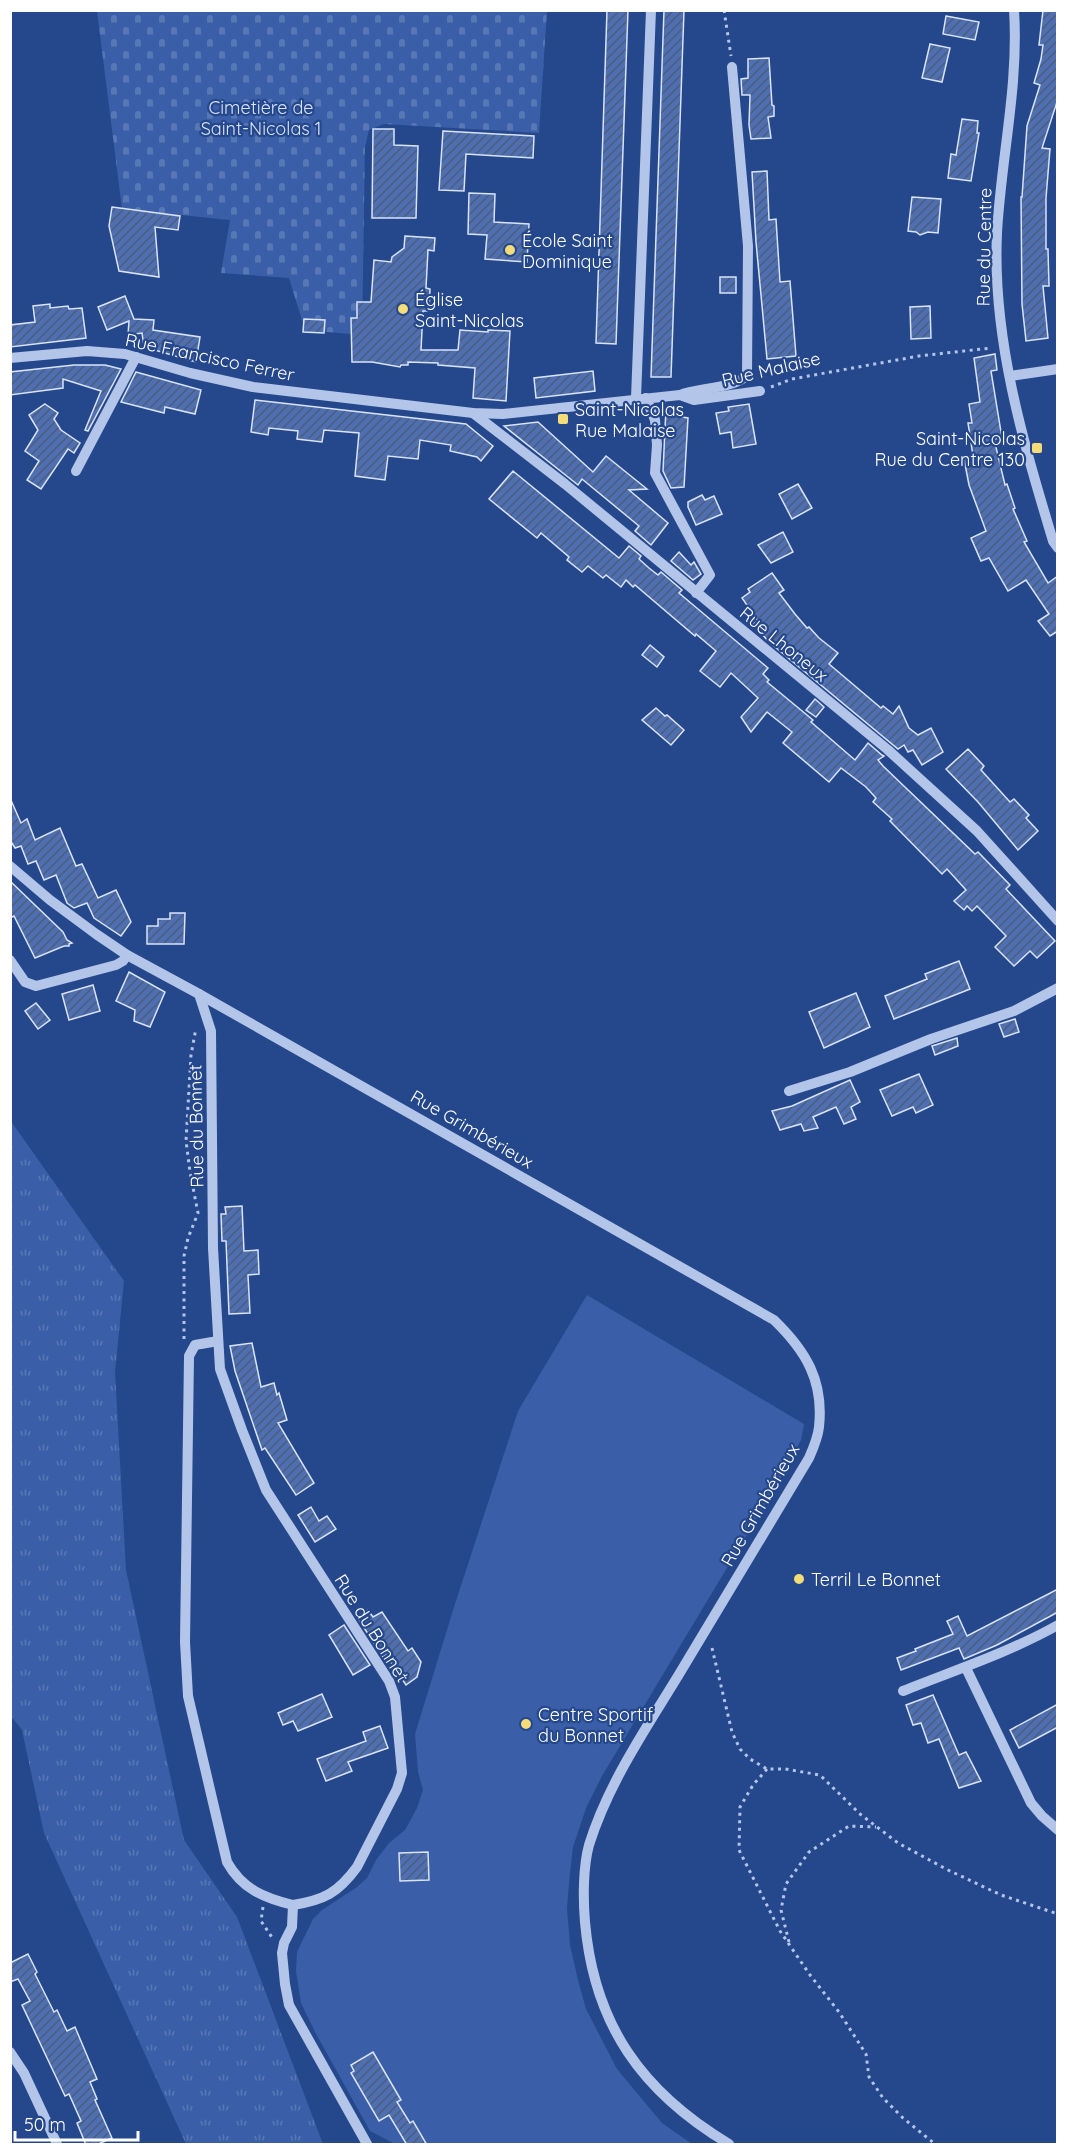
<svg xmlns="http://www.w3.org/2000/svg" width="1068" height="2155" font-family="Quicksand,sans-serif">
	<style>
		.grass { fill: url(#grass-tufts) }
		.cemetery { fill: url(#cemetery-stones) }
		.pitch { fill: #3a5fa8 }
		.building { fill: url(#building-hatch); stroke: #d8e3f8; stroke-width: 1.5 }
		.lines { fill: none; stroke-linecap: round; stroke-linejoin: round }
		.path { stroke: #b3c6ea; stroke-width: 3; stroke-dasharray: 3 4.5; stroke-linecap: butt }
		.minor { stroke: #b3c6ea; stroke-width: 10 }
		.poi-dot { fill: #f4dd78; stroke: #25478b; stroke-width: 2 }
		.labels { text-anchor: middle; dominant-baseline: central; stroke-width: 4.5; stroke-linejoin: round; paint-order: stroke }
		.park-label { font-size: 18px; fill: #d8e3f8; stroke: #25478b }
		.poi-label { font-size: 18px; fill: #fff; stroke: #25478b; text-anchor: start }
		.street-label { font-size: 18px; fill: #fff; stroke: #25478b }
	</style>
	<defs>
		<pattern id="grass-tufts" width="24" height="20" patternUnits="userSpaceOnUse" patternTransform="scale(1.5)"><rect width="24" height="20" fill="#3a5fa8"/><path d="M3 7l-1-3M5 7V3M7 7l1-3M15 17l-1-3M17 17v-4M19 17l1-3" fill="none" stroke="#5877b5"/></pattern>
		<pattern id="cemetery-stones" width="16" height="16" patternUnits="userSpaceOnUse" patternTransform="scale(1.5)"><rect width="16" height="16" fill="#3a5fa8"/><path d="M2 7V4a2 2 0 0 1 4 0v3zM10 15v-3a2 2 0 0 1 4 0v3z" fill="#5877b5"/></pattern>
		<pattern id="building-hatch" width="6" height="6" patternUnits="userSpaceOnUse" patternTransform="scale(1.5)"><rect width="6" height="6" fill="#4e70b2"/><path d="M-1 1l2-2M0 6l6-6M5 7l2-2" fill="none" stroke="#4d5c7a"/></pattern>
	</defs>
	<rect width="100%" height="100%" fill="#25478b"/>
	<polygon class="grass" points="10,1120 124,1281 115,1372 126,1570 184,1840 237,1917 323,2144 186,2144 44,1833 22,1730 10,1715"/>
	<polygon class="cemetery" points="97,11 547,11 539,133 384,124 369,130 365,147 362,335 305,330 289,278 221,273 230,220 122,209"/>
	<polygon class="pitch" points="587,1295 804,1424 801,1440 781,1478 602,1776 586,1808 573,1847 569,1883 567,1909 570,1945 578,1980 586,2009 617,2069 662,2123 692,2144 395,2144 370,2131 315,2032 301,2003 296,1971 297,1952 313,1919 322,1910 357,1887 367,1878 376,1860 389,1843 405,1830 417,1808 423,1790 418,1772 415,1734 454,1607 518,1411"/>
	<g class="building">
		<polygon points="607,10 628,10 616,344 596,343"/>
		<polygon points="664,10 684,10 671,377 651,377"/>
		<polygon points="1043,10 1058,10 1058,99 1042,148 1050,149 1046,198 1046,249 1048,249 1049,286 1043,286 1048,338 1026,341 1022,304 1021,197 1022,197 1027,126 1040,85 1034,83 1041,59 1043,45 1039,45"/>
		<polygon points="946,16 979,22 975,40 943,34"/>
		<polygon points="930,44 950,48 942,82 922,78"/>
		<polygon points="769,58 772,105 774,106 774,116 768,117 771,138 751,139 749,125 750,95 742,95 741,79 748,78 748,59"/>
		<polygon points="962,119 978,121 977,133 979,133 971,181 948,178 951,154 956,155"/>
		<polygon points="373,129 394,129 394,145 418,146 416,218 372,218"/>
		<polygon points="443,131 534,136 533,158 466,154 464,191 439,190"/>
		<polygon points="767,171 769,220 776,219 780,282 790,281 796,356 767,359 756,242 752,172"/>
		<polygon points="469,193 495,194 494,222 529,224 527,262 485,259 487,235 468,234"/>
		<polygon points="912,197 941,199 938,233 928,232 920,235 916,232 908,231"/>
		<polygon points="112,207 180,216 178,230 155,227 159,277 119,271 109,226"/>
		<polygon points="405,236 435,238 434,251 428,250 426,288 430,289 429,311 423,311 421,350 458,350 460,330 488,332 488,330 510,331 506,401 473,398 475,368 438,365 438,363 408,362 408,365 401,365 400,367 372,362 352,362 351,318 357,318 357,302 371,302 374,260 391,262 392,257 404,248"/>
		<rect x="720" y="277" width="16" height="16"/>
		<polygon points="125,296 134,319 154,320 153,330 200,337 196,362 144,347 142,333 128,335 129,321 107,330 98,307"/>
		<polygon points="50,304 50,308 68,306 69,309 82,308 86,338 10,347 10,325 35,322 33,306"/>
		<polygon points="930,306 931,338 911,339 910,307"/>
		<polygon points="304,319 325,320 324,333 303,332"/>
		<polygon points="995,354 997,370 991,371 1002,438 994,439 1005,485 1007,484 1015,508 1013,509 1027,541 1024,542 1048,583 1058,576 1058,631 1050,636 1038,621 1049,614 1026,580 1008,591 989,558 981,561 971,538 986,531 969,485 964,459 973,456 968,423 972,423 969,404 980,402 974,358"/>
		<polygon points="74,365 105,365 121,369 88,431 85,430 101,391 63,379 63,388 10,395 10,372"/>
		<polygon points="593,371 595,391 536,398 534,378"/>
		<polygon points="136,372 201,390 195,414 165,407 164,413 121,402"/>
		<polygon points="255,400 466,424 493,446 481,461 477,457 450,451 451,445 420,440 418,459 388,456 385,480 355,476 359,433 324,430 322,442 297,439 298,431 269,428 268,435 251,432"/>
		<polygon points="45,404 58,413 54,419 61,430 80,443 74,453 68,449 41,489 27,480 39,461 25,451 38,430 29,415"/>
		<polygon points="749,404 756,444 733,448 731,432 720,434 716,413 729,411 728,407"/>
		<polygon points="666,408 683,409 682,417 688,418 684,487 671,488 663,471"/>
		<polygon points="538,422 593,472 606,456 647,489 629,490 668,523 651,545 635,531 639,526 582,479 578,485 504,426"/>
		<polygon points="513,471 619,558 629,546 641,556 639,559 649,568 658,575 661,572 682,590 679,593 768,668 763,674 769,680 767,682 813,720 811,722 855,760 868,743 882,755 884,756 878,760 883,766 975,854 978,852 1010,885 1006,889 1055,941 1037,958 1030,951 1014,966 995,947 1006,936 977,906 972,911 967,906 964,910 954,901 966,890 947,869 942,874 890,821 892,819 873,802 876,798 866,787 841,768 829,782 783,743 792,732 767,712 751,732 741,717 758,698 731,673 720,687 700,671 716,651 696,634 695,636 635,585 633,587 626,580 621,587 606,575 603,578 588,566 582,572 567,560 569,557 541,533 537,538 489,499"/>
		<polygon points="798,484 812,508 792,519 779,494"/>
		<polygon points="702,495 705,500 714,496 722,514 696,525 688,507 688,502"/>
		<polygon points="783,532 793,552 771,563 758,545"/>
		<polygon points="679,552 691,565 694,562 701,574 693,580 671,561"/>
		<polygon points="772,573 784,590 779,593 795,614 807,628 809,627 819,638 838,653 829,664 881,708 883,706 893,714 899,706 909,728 918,735 931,728 943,752 922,765 913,750 908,752 904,745 898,749 769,642 753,624 758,621 742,598 750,592 748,589"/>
		<polygon points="650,645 664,657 657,667 642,655"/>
		<polygon points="815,699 824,707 816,717 806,710"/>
		<polygon points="656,708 665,716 667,715 684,730 671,745 642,720"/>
		<polygon points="968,749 984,766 981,770 1010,802 1014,799 1029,815 1026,818 1038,831 1018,850 978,802 946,769"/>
		<polygon points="10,798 21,823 27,819 35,840 60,828 76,866 82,864 98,898 116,890 131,922 121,936 94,918 87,903 74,908 67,903 56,875 44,880 36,861 28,864 21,846 15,848 10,840"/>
		<polygon points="10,881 63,932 67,940 72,943 69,944 69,946 64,946 35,958 14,916 10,918"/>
		<polygon points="170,913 185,913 184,944 147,944 147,926 158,926 158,919 170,919"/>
		<polygon points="959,961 970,989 894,1019 885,996 927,979 925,974"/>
		<polygon points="129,972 165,992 150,1027 134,1021 135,1010 116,1001"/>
		<polygon points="93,985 100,1011 69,1020 62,994"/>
		<polygon points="856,993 870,1027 824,1048 809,1012"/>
		<polygon points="36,1003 50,1020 38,1029 25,1011"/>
		<polygon points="1015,1019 1019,1032 1004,1037 999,1024"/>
		<polygon points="957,1038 958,1046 935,1055 932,1046"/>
		<polygon points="919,1074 933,1105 916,1113 913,1107 892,1116 880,1090"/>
		<polygon points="850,1080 860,1102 851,1107 856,1119 844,1124 836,1107 813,1117 818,1128 804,1131 801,1124 780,1130 772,1111 792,1106"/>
		<polygon points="242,1206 244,1251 258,1250 259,1274 248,1275 250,1313 229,1314 226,1241 222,1241 221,1214 226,1214 225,1207"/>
		<polygon points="252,1343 261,1387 274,1383 277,1395 279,1393 287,1420 278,1423 314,1483 296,1495 265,1448 262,1450 235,1371 230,1346"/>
		<polygon points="311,1507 319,1521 327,1516 336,1529 315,1542 298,1515"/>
		<polygon points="1058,1589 1058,1612 997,1645 964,1659 959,1648 901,1670 897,1658 916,1651 915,1649 953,1634 947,1621 958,1616 967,1636"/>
		<polygon points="368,1610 373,1617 382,1612 408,1651 412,1648 421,1662 417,1677 406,1685 386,1655 383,1657 357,1617"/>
		<polygon points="344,1625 370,1665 353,1675 329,1635"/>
		<polygon points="322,1694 332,1717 298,1731 293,1721 283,1725 278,1713"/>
		<polygon points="933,1695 959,1755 966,1752 981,1781 959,1788 939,1739 928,1743 921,1723 913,1725 906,1705"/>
		<polygon points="1058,1704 1058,1727 1019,1748 1010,1730"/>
		<polygon points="380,1726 388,1748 348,1762 352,1771 326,1781 317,1759 366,1741 363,1732"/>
		<polygon points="428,1852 429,1880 400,1881 399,1853"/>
		<polygon points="28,1954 37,1972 35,1974 54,2012 57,2010 67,2031 75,2027 97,2079 90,2082 97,2099 95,2100 112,2138 96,2145 86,2145 77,2123 81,2121 69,2094 65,2096 22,2005 30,2001 18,1979 10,1982 10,1963"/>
		<polygon points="373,2052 401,2100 397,2102 410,2123 413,2121 427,2145 407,2145 389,2115 379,2121 351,2073 354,2071 351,2065"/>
	</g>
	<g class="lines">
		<g class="path">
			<polyline points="724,10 731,56"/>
			<polyline points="771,387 792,379 919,356 991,348"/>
			<polyline points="184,1339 184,1256 188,1238 198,1213 190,1172 186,1141 191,1055 196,1028"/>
			<polyline points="712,1648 732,1732 740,1749 750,1759 767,1769 785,1769 820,1775 860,1814 898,1843 948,1870 1001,1895 1058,1914"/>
			<polyline points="767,1769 753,1785 740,1807 739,1850 780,1931 810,1975 839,2012 866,2054 869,2077 883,2098 903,2118 935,2144"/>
			<polyline points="263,1907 261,1921 273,1939"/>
			<polyline points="789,1942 781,1910 786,1884 809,1852 849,1826 876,1827"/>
		</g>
		<g class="minor">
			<path d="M1014,10C1019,85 1001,159 997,233C992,338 1023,441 1053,541L1058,548"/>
			<polyline points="10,358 87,351 125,354 190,373 253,387 473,413 503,414 680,395 694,400 760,391"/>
			<polyline points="1010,376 1058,369"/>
			<path d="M680,395C697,388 737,388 747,375L748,246L732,67"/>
			<polyline points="636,398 651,10"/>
			<polyline points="646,398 655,420 657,445 655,473 710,575 696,593"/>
			<polyline points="473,413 565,484 887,749 977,831 1058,921"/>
			<polyline points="76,471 136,357"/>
			<path d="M10,866L50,900L96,934L127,955L199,994L774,1320C806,1351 824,1381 819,1427C818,1437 813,1449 809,1458C765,1531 722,1604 678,1676C645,1730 608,1784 589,1845C583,1867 583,1899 585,1922C594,2025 642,2092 729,2144"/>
			<polyline points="10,960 25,982 36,986 116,965 123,961 127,955"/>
			<path d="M199,994L211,1031L213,1248L220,1369L242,1430L266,1490L389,1681L395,1697L402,1773L397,1789L357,1867C338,1893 324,1900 293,1905L292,1927L284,1943L282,1953L285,1984L289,2005L367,2144"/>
			<polyline points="789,1091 850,1072 931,1039 1014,1011 1058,988"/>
			<path d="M218,1341L195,1345L189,1356L185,1642L188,1696L227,1862C242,1889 264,1898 293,1905"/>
			<polyline points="966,1668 1031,1803 1042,1816 1058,1830"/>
			<path d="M903,1691C955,1670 1008,1653 1058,1625"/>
			<polyline points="10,2052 24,2073 57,2144"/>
		</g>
	</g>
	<g class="poi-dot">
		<circle cx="510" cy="250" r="6"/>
		<circle cx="403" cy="309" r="6"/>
		<rect x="557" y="413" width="12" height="12" rx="3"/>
		<rect x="1031" y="442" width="12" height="12" rx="3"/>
		<circle cx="799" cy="1579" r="6"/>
		<circle cx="526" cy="1724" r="6"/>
	</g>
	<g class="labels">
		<g class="park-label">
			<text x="261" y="107">Cimetière de<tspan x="261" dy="21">Saint-Nicolas 1</tspan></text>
		</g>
		<g class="poi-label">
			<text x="522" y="240">École Saint<tspan x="522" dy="21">Dominique</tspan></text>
			<text x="415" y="299">Église<tspan x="415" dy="21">Saint-Nicolas</tspan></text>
			<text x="575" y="409">Saint-Nicolas<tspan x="575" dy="21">Rue Malaise</tspan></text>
			<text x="1025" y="438" text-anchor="end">Saint-Nicolas<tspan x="1025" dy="21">Rue du Centre 130</tspan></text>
			<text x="811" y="1579">Terril Le Bonnet</text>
			<text x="538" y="1714">Centre Sportif<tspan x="538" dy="21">du Bonnet</tspan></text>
		</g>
		<g class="street-label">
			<text transform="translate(984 247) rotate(-89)">Rue du Centre</text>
			<text transform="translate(210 357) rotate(12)">Rue Francisco Ferrer</text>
			<text transform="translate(771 369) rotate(-13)">Rue Malaise</text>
			<text transform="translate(784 644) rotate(39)">Rue Lhoneux</text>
			<text transform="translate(196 1126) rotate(-91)">Rue du Bonnet</text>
			<text transform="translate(472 1129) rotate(30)">Rue Grimbérieux</text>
			<text transform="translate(760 1505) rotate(-60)">Rue Grimbérieux</text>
			<text transform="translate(372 1628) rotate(58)">Rue du Bonnet</text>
		</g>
	</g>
	<rect width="1068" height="2155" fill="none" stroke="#ffffff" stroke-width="24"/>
	<path d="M15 2131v9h123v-9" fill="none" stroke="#ffffff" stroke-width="3"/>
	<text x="24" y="2131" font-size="18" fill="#ffffff" stroke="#25478b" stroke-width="4.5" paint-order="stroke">50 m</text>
</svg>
